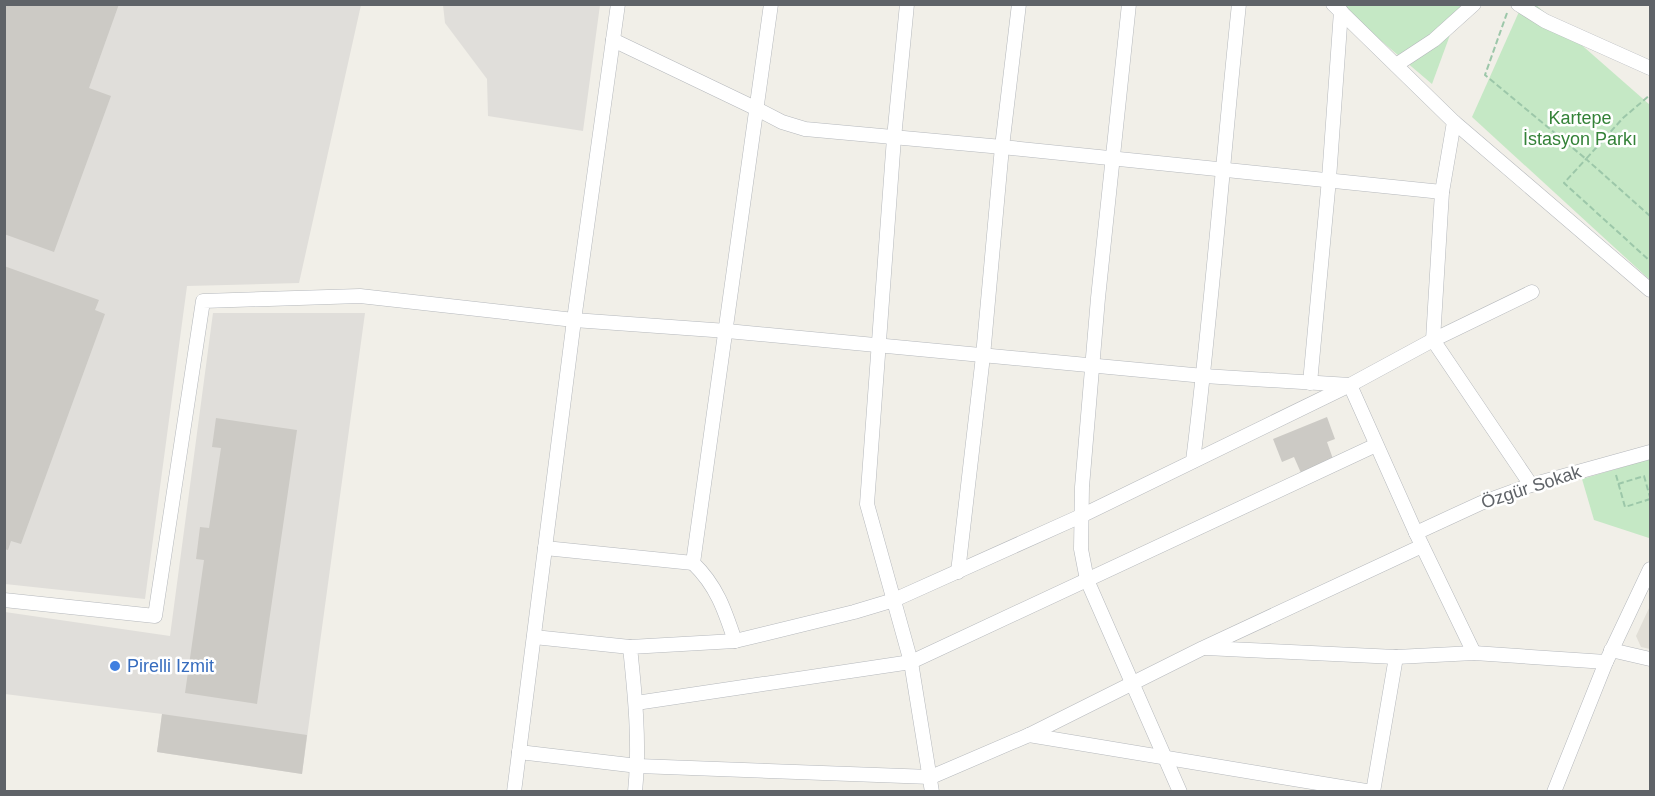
<svg xmlns="http://www.w3.org/2000/svg" width="1655" height="796" font-family="Helvetica,sans-serif">
	<style>
		.industrial { fill: #e0deda }
		.education { fill: #e1ded6 }
		.green { fill: #c5e8c5 }
		.building { fill: #cccac5 }
		.lines { fill: none; stroke-linecap: round; stroke-linejoin: round }
		.minor-casing { stroke: #b5b8bc; stroke-width: 15 }
		.path { stroke: #9cc7a9; stroke-width: 2; stroke-dasharray: 6 3; stroke-linecap: butt }
		.minor { stroke: #fff; stroke-width: 14 }
		.shop-dot { fill: #3f7fe0; stroke: #fff; stroke-width: 2 }
		.labels { text-anchor: middle; dominant-baseline: central; stroke-width: 5; stroke-linejoin: round; paint-order: stroke }
		.park-label { font-size: 18px; fill: #348238; stroke: #fff }
		.street-label { font-size: 18px; fill: #5f6368; stroke: #fff }
		.shop-label { font-size: 18px; fill: #366cbe; stroke: #fff; text-anchor: start }
	</style>
	<rect width="100%" height="100%" fill="#f1efe8"/>
	<g class="industrial">
		<polygon points="5,5 361,5 299,283 187,286 145,599 5,584"/>
		<polygon points="443,5 600,5 583,131 488,116 487,79 445,23"/>
		<polygon points="213,313 365,313 302,774 157,752 162,714 5,694 5,612 170,636"/>
	</g>
	<polygon class="education" points="1650,606 1650,649 1641,647 1636,636"/>
	<g class="green">
		<polygon points="1339,5 1461,5 1432,84"/>
		<polygon points="1522,5 1536,5 1650,105 1650,280 1472,117"/>
		<polygon points="1650,459 1649,538 1594,520 1582,479"/>
	</g>
	<g class="building">
		<polygon points="4,4 119,4 89,88 111,96 54,252 4,234"/>
		<polygon points="4,266 99,300 95,310 105,314 21,544 11,541 8,550 4,549"/>
		<polygon points="1327,417 1335,439 1327,442 1333,459 1301,473 1294,457 1282,462 1273,439"/>
		<polygon points="216,418 297,430 257,704 185,693 204,560 196,559 200,527 209,528 221,448 212,447"/>
		<polygon points="162,714 307,735 302,774 157,752"/>
	</g>
	<g class="lines">
		<defs>
			<g id="minor">
				<polyline points="907,4 894,138 867,504 911,662 932,792"/>
				<polyline points="1129,4 1098,298 1082,487 1081,549 1087,580 1180,792"/>
				<polyline points="1333,4 1454,122 1442,192 1433,340 1531,485"/>
				<polyline points="1518,4 1545,21 1650,68"/>
				<polyline points="613,40 755,108 782,122 805,129 1002,147 1442,192"/>
				<polyline points="1396,65 1434,40 1474,4"/>
				<polyline points="1454,122 1650,290"/>
				<polyline points="1310,383 1329,179 1341,11"/>
				<path d="M1193,461C1212,309 1223,156 1239,4"/>
				<polyline points="1416,533 1481,503 1531,485 1650,452"/>
				<polyline points="545,548 693,563"/>
				<polyline points="958,572 983,356 1002,147 1019,4"/>
				<polyline points="4,600 155,616 203,301 360,296 574,320 727,331 1204,376 1350,385 1416,533 1474,653"/>
				<polyline points="534,637 630,647"/>
				<path d="M735,641C725,611 717,586 693,563L771,4"/>
				<polyline points="1206,648 1396,657 1474,653 1606,662"/>
				<polyline points="1611,650 1650,659"/>
				<polyline points="636,703 911,662 1376,445"/>
				<polyline points="1029,735 1372,792"/>
				<polyline points="519,752 638,766 931,777 1029,735 1203,648 1422,546"/>
				<polyline points="514,792 574,320 618,4"/>
				<path d="M635,792C640,743 635,695 630,647L735,641L854,612L894,600L1081,516L1350,385L1433,340L1532,292"/>
				<polyline points="1373,792 1396,657"/>
				<polyline points="1554,792 1606,662 1650,569"/>
			</g>
		</defs>
		<use href="#minor" class="minor-casing"/>
		<g class="path">
			<polyline points="1507,13 1485,75 1586,159 1623,118 1650,95"/>
			<polyline points="1650,216 1586,159 1564,183 1650,261"/>
			<polyline points="1616,475 1625,507 1650,499"/>
			<polyline points="1618,484 1644,476 1650,497"/>
		</g>
		<use href="#minor" class="minor"/>
	</g>
	<circle class="shop-dot" cx="115" cy="666" r="6"/>
	<g class="labels">
		<g class="park-label">
			<text x="1580" y="118">Kartepe<tspan x="1580" dy="21">İstasyon Parkı</tspan></text>
		</g>
		<g class="street-label">
			<text transform="translate(1531 487) rotate(-18)">Özgür Sokak</text>
		</g>
		<g class="shop-label">
			<text x="127" y="666">Pirelli Izmit</text>
		</g>
	</g>
	<rect width="1655" height="796" fill="none" stroke="#5f6368" stroke-width="12"/>
</svg>
